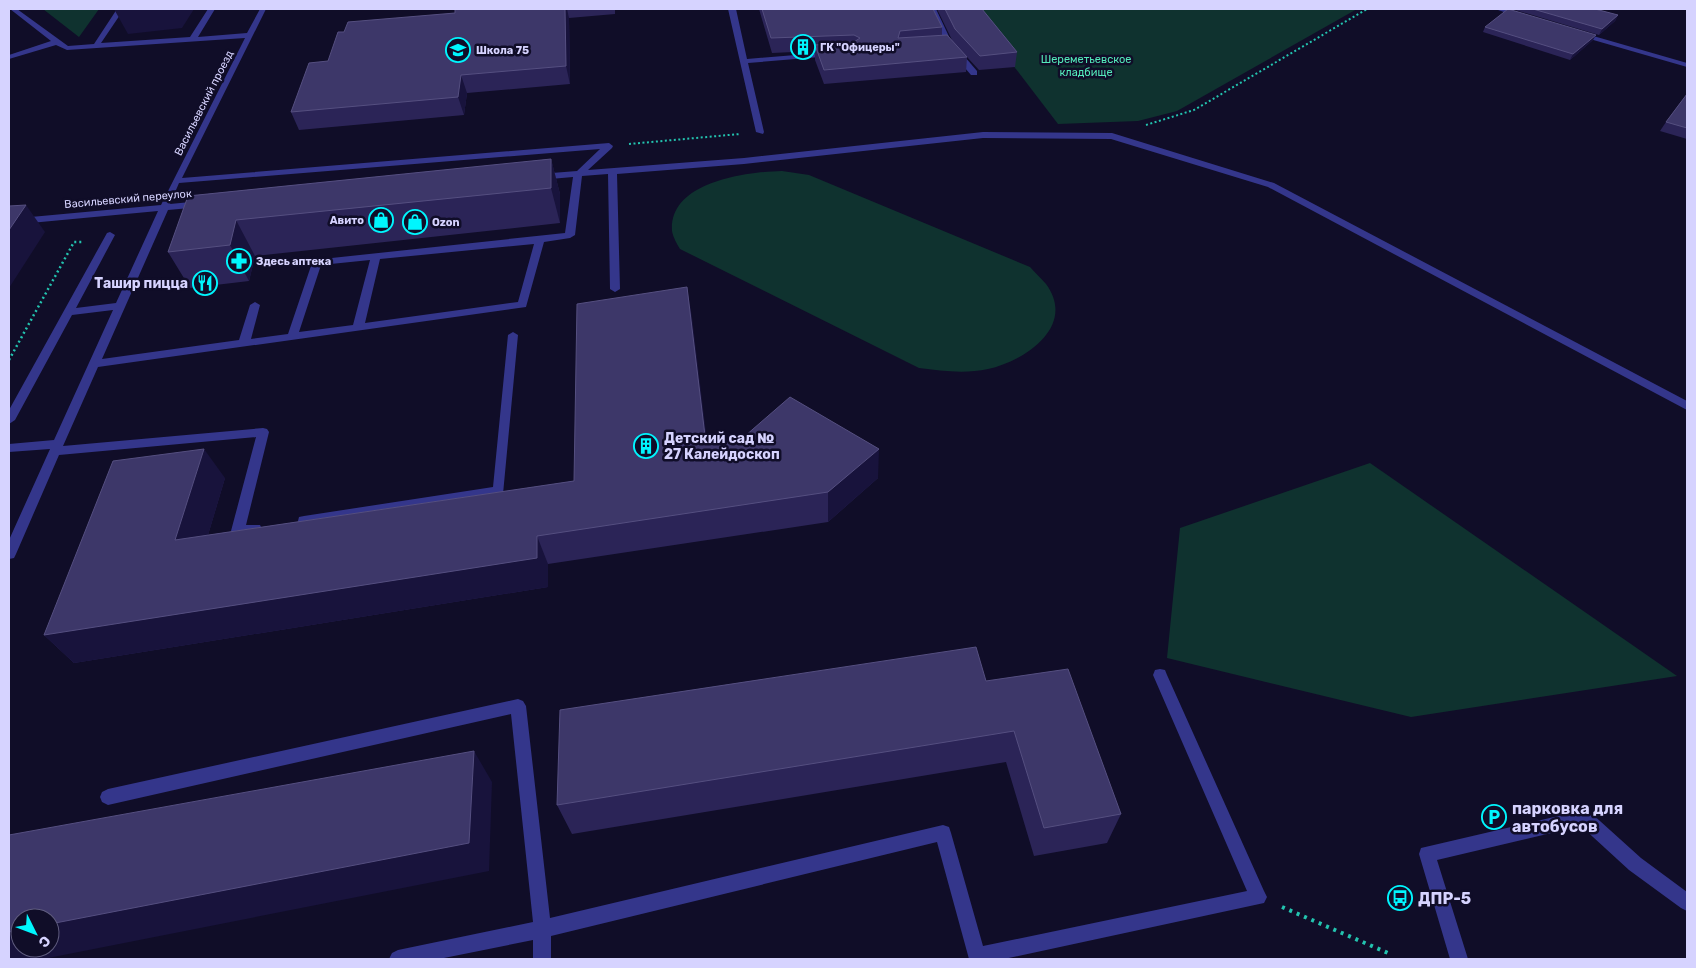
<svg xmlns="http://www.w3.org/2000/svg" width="1696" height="968" font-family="Rubik,sans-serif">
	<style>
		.green { fill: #0f322f }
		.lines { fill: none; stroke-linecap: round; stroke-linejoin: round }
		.path-far2 { stroke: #23c3af; stroke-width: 2; stroke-dasharray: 2 2.5; stroke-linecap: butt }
		.path-far1 { stroke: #23c3af; stroke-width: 2.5; stroke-dasharray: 2 3; stroke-linecap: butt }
		.path { stroke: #23c3af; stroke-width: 4; stroke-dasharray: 3 5; stroke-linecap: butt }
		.minor { fill: #34368b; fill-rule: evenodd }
		.wall { fill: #2b2457 }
		.shaded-wall { fill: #18133c }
		.building { fill: #3d3769; stroke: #554f80 }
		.labels { text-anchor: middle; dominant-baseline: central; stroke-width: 5; stroke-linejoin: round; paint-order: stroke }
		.far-poi-label { font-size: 11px; font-weight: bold; fill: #d6d3ff; stroke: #100d28; text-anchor: start }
		.far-park-label { font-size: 11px; fill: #54ebbb; stroke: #100d28 }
		.far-street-label { font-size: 11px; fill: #d6d3ff; stroke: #100d28 }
		.poi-label { font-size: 14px; font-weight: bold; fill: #d6d3ff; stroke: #100d28; text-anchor: end }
		.near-poi-label { font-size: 16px; font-weight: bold; fill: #d6d3ff; stroke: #100d28; text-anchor: start }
	</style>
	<rect width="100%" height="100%" fill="#100d28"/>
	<g class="green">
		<polygon points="43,9 99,9 79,37"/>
		<polygon points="970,9 1357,9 1177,111 1138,121 1058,124"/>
		<path d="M782,171L809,175L1030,267C1035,273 1041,278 1046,284C1077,326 1025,361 988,369C965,374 942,371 919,368L680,249C677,244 673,237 672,231C669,181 748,172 782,171Z"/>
		<polygon points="1370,463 1677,676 1411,717 1167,658 1180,528"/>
	</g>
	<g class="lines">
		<g class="path-far2">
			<polyline points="1146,125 1194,110 1367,9"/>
			<polyline points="629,144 740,134"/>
		</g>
		<polyline class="path-far1" points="9,360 74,242 82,242"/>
		<polyline class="path" points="1282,907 1388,953"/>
		<g class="minor">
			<path d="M10,9H17L68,46L94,44L117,9H124L101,43L190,37L208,9H215L198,37L247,33L260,9H266L182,178L609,143L613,146L612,148L588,170L744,158L983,132L1112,133L1274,183L1687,401V410L1268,187L1111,139L983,138L744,164L617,174L620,289L615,292L610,289L608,174L582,176L575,235L570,238L544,242L526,307L98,367L63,446L263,428L267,429L269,432L246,525H260L262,529L260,533C252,535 241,537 233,535L231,531L256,437L59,455L16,554L14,558L9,559V540L50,449L9,452V444L54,440L113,310L72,315L15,420L9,424V410L107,233L110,232L115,235L76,308L116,303L158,211L9,225V219L161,205L245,38L67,50L56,45L9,59V55L51,41ZM600,149L577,171L539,174L534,177L539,180L573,177L565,233L313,260L288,334L251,339L260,305L255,302L250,305L239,340L102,359L168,210L201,207L206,204L201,201L170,204L179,183ZM534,244L518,302L365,323L380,259ZM370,260L353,325L299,332L321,265Z"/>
			<polygon points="728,9 736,9 747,59 832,52 836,54 832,56 748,63 764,132 763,134 756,132"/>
			<polygon points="929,9 936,9 953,45 952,47 944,47 940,45 944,43"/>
			<polygon points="1495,9 1506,9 1526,16 1522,18"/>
			<polygon points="1576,31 1687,63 1687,67 1576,35"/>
			<polygon points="953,50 959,50 977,71 977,75 971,75 953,54"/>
			<polygon points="513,332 518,335 503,494 304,526 299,525 298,521 299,517 304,516 493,487 508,335"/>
			<polygon points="1160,669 1165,670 1167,675 1264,891 1267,897 1264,903 1004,959 969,959 937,842 551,936 551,959 533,959 533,940 439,959 389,959 392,953 398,950 533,922 511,714 108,805 102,802 100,797 102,792 108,789 518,699 523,701 526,706 550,918 943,825 949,827 951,833 983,946 1247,891 1153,675 1155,670"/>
			<polygon points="1584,810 1590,812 1641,858 1687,892 1687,911 1681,908 1629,870 1581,826 1437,860 1468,959 1450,959 1419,854 1421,848"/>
		</g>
	</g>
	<g class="wall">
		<polygon points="455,9 615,9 615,14 569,18 570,84 467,93 464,115 299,130 291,112 328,61 344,32 455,13"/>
		<polygon points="759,9 933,9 942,27 942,35 952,40 937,9 982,9 1017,52 1015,67 979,70 967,57 966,72 824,84 815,60 815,51 772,53"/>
		<polygon points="1512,9 1595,9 1618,15 1615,21 1599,35"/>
		<polygon points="1485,27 1593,40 1570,60 1483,32"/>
		<polygon points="1687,94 1687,139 1660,131 1666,122"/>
		<polygon points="551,159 560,194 560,223 255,256 249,281 190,288 168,252 188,196"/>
		<polygon points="687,287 707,444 878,478 828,522 548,564 548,587 74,663 44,635 225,478 208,535 574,481"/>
		<polygon points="986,681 1121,814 1107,843 1034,856 1006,762 572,834 557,805"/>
	</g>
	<g class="shaded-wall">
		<polygon points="114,9 194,9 182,28 128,34"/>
		<polygon points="565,9 567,9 569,18 570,84 566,66"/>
		<polygon points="1618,15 1615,21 1599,35 1602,29"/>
		<polygon points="1596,35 1593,40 1570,60 1573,54"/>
		<polygon points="461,75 467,93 464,115 458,97"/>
		<polygon points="551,159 560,194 560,223 551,188"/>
		<polygon points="26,205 45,232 9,288 9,230"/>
		<polygon points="236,220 255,256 249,281 230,245"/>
		<polygon points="687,287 692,317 711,474 706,444"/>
		<polygon points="204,449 225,478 198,569 175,540"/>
		<polygon points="879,449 878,478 828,522 828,492"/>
		<polygon points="537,536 548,564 548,587 74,663 44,635"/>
		<polygon points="474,751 492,782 489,871 43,959 9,959 9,932 20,930 20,948 50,948 50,924"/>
	</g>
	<g class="building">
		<polygon points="455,9 565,9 566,66 461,75 458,97 291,112 309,63 328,61 338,32 344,32 348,22 455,13"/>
		<polygon points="762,9 933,9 942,27 900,31 898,38 947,35 967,57 824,70 815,45 854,42 860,38 854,35 771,38"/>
		<polygon points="945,9 982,9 1017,52 980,56 955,29"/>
		<polygon points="1508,9 1596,35 1573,54 1485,27"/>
		<polygon points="1533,9 1595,9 1618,15 1602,29"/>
		<polygon points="1687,94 1687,128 1666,122"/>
		<polygon points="551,159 551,188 236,220 230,245 168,252 188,196"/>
		<polygon points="26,205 9,230 9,206"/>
		<polygon points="687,287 706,444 745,436 790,397 879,449 828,492 537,536 537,558 44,635 113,461 204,449 175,540 574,481 577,304"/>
		<polygon points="976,647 986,681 1068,669 1121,814 1044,828 1014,731 557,805 560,710"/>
		<polygon points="474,751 469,843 50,924 50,918 20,918 20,930 9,932 9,835"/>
	</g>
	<defs>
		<symbol id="building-ring" viewBox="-11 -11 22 22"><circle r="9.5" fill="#100d28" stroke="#00f6fe" stroke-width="1.5"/><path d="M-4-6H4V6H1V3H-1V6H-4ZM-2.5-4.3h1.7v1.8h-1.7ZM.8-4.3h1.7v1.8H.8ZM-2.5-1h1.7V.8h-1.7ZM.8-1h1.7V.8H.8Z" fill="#00f6fe"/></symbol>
		<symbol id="school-ring" viewBox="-11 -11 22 22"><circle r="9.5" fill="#100d28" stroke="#00f6fe" stroke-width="1.5"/><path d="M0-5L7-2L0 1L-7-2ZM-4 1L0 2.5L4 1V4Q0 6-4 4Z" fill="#00f6fe"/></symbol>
		<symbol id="shop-ring" viewBox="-11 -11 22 22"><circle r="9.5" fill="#100d28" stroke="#00f6fe" stroke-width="1.5"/><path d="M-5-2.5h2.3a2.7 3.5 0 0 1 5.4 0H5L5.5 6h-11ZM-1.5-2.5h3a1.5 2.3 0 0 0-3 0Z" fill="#00f6fe"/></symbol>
		<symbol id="pharmacy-ring" viewBox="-11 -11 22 22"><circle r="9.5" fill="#100d28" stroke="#00f6fe" stroke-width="1.5"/><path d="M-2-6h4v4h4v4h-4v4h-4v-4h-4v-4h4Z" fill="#00f6fe"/></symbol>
		<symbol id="restaurant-ring" viewBox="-11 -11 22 22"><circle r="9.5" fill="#100d28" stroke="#00f6fe" stroke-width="1.5"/><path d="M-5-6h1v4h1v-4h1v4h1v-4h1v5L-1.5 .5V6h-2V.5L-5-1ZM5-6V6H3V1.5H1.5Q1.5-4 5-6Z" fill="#00f6fe"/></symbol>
		<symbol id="parking-ring" viewBox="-11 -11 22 22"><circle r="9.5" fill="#100d28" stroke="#00f6fe" stroke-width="1.5"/><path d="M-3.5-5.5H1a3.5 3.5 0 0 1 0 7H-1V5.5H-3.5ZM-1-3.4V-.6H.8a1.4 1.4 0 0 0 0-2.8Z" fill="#00f6fe"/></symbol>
		<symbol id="bus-ring" viewBox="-11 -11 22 22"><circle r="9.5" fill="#100d28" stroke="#00f6fe" stroke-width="1.5"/><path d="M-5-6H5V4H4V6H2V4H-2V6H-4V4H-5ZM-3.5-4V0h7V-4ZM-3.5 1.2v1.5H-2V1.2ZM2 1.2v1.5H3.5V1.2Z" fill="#00f6fe"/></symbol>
	</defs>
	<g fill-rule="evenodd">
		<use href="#building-ring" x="789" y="33" width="28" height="28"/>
		<use href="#school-ring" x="444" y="36" width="28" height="28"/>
		<use href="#shop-ring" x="367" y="206" width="28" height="28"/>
		<use href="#shop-ring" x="401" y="208" width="28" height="28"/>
		<use href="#pharmacy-ring" x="225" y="247" width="28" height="28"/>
		<use href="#restaurant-ring" x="191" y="269" width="28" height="28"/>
		<use href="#building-ring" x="632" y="432" width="28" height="28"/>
		<use href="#parking-ring" x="1480" y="803" width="28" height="28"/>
		<use href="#bus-ring" x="1386" y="884" width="28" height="28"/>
	</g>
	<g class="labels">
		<g class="far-poi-label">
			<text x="820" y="47">ГК "Офицеры"</text>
			<text x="476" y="50">Школа 75</text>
			<text x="364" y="220" text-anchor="end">Авито</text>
			<text x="432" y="222">Ozon</text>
			<text x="256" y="261">Здесь аптека</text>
		</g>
		<g class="far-park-label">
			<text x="1086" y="59">Шереметьевское<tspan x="1086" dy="13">кладбище</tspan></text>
		</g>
		<g class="far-street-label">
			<text transform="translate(204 103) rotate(-63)">Васильевский проезд</text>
			<text transform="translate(128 199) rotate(-5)">Васильевский переулок</text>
		</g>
		<g class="poi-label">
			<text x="188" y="283">Ташир пицца</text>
			<text x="664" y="438" text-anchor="start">Детский сад №<tspan x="664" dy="16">27 Калейдоскоп</tspan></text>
		</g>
		<g class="near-poi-label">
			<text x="1512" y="808">парковка для<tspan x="1512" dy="18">автобусов</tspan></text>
			<text x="1418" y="898">ДПР-5</text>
		</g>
	</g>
	<rect width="1696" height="968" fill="none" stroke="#d6d3ff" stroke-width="20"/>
	<g transform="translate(35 933) rotate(132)"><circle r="24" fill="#100d28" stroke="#5f5c7e"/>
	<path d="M0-4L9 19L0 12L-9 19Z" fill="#00f6fe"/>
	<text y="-8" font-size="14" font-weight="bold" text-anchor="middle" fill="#d6d3ff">С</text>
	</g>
</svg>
